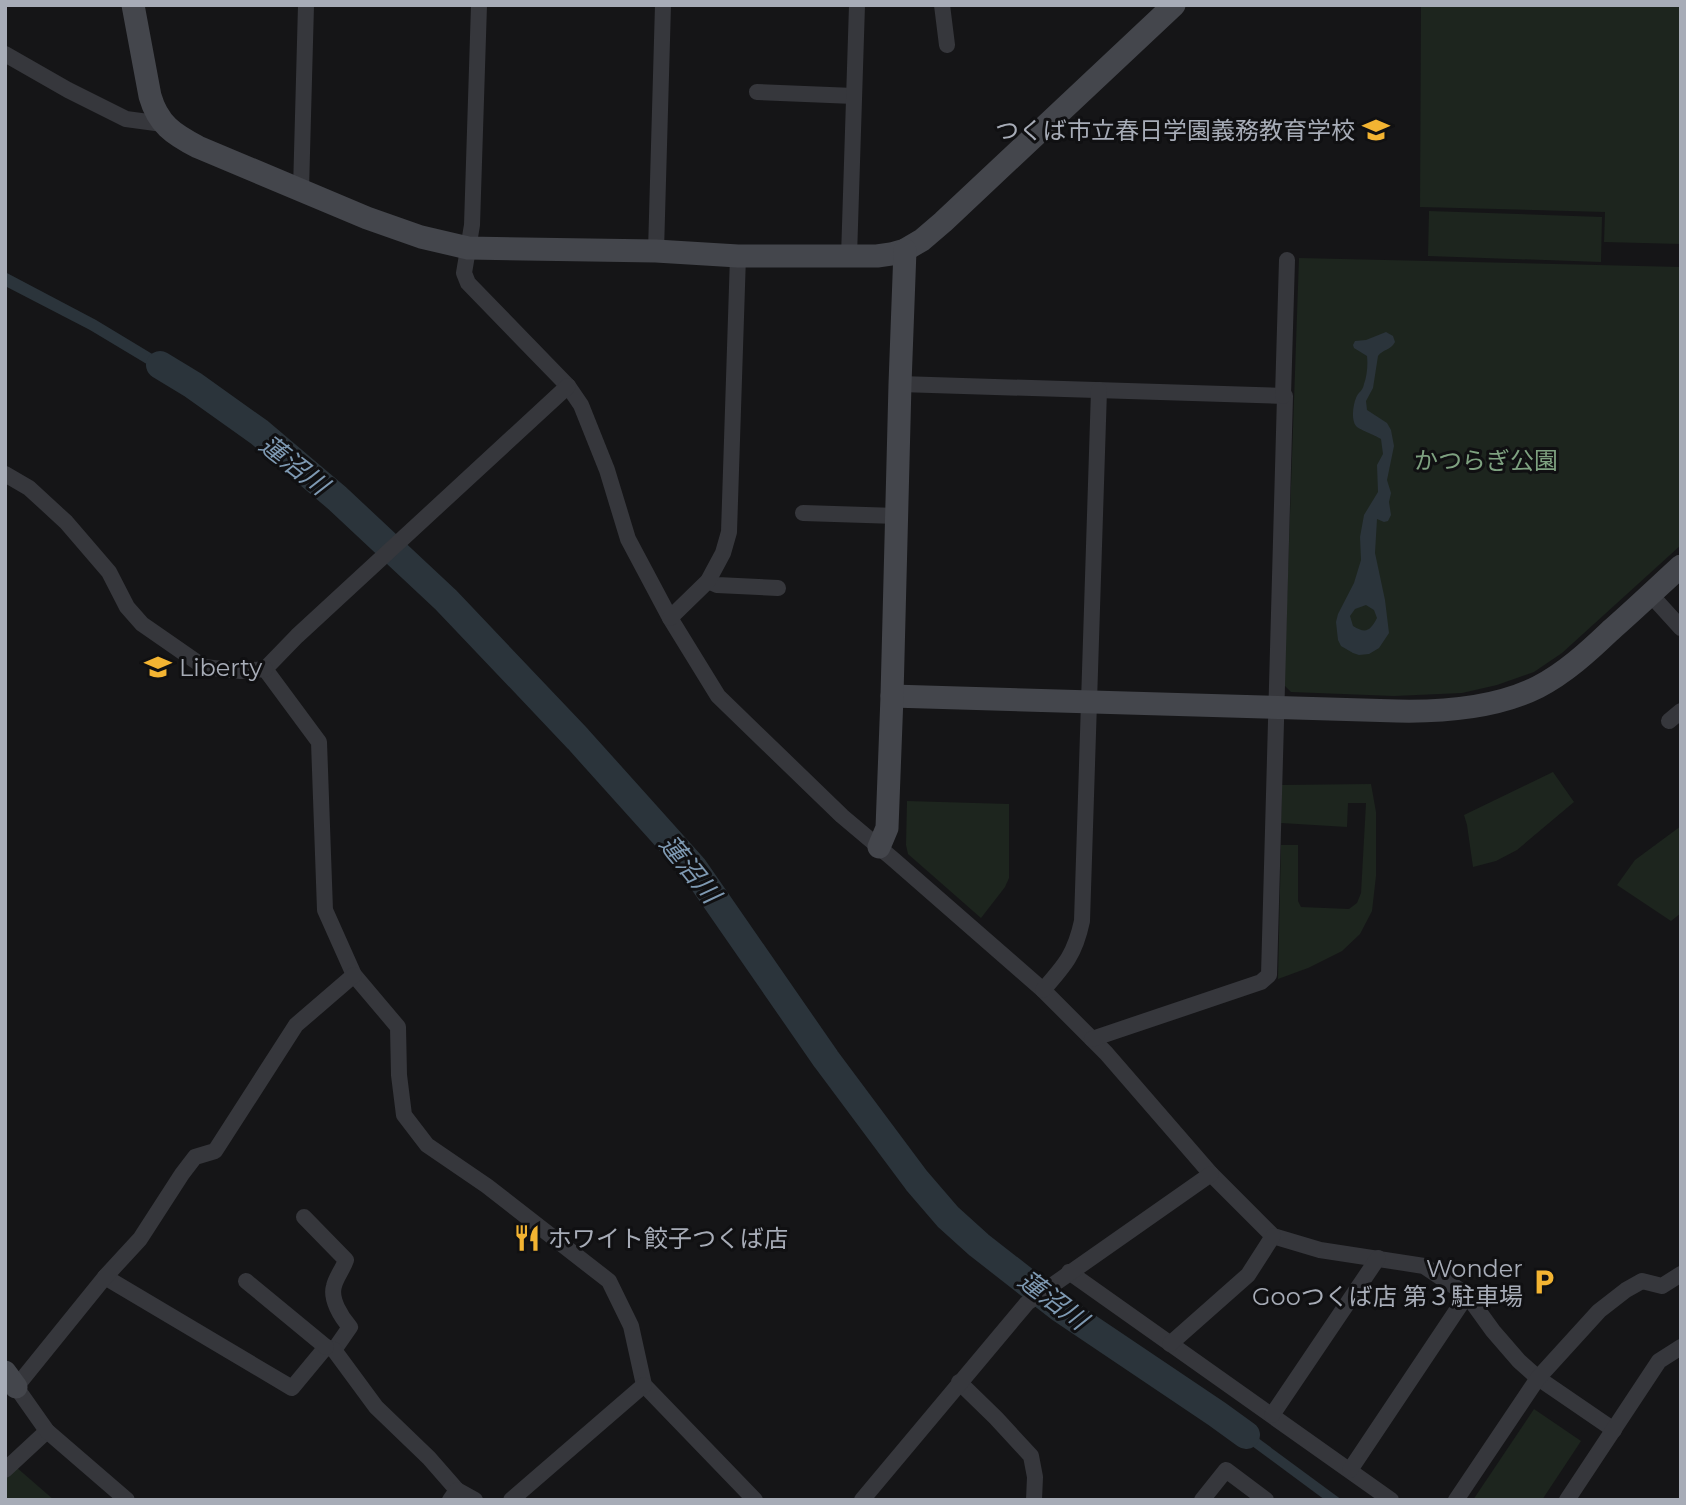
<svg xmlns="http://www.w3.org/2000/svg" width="1686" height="1505" font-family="Montserrat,'Noto Sans JP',sans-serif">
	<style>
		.green { fill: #1d251e }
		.water { fill: #2b343b; fill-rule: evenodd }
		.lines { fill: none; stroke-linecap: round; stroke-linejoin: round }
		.river { stroke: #2b343b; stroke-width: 28 }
		.street { stroke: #36373c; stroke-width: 16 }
		.secondary { stroke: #44464c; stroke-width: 23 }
		.labels { text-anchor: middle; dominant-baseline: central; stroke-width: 6; stroke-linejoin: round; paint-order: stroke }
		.poi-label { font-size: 24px; fill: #a7acb7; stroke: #101012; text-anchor: end }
		.park-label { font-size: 24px; fill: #7ea280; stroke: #101012 }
		.water-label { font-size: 26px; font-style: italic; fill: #7e99b2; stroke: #101012 }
	</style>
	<rect width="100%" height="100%" fill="#151517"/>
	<g class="green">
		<polygon points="1421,5 1681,5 1681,244 1604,242 1605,212 1420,207"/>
		<polygon points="1429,211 1602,217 1601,262 1428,256"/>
		<polygon points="1299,258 1681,267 1681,545 1562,653 1534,672 1497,685 1462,693 1394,696 1291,692 1284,685"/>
		<polygon points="1553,772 1574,802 1517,850 1496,861 1473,867 1467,825 1464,815"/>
		<polygon points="1371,784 1376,812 1376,876 1372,911 1360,934 1342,951 1308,968 1278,979 1281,845 1298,845 1298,901 1301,907 1349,909 1357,903 1361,893 1366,803 1348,803 1347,827 1281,823 1282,785"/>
		<polygon points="907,801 1009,804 1009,878 1005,887 981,918 908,854 906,845"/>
		<polygon points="1681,826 1681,913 1671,921 1617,885 1635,860"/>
		<polygon points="1534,1409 1581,1441 1542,1500 1473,1500"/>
		<polygon points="16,1467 54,1500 5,1500 5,1479"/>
	</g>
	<g class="water">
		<polygon points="5,272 96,320 197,381 190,390 90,330 5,286"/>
		<path d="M1386,332L1393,336L1395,342C1390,351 1383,349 1378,356L1373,388L1366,401L1367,410L1387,423L1391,430L1394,446L1387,480L1391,493L1389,502L1391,515L1388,521L1384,522L1377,519L1375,553L1385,600L1389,633L1379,648L1369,654L1359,655L1353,653L1341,646L1338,640L1336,622L1338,614L1354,583L1361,560L1360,537L1364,515L1378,492L1377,465L1383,454L1381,439C1375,435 1358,429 1356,426C1351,420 1353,405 1356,398C1358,392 1363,391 1364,384C1367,376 1368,365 1367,356L1354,348L1353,345L1355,341L1366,340ZM1366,605L1374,610L1377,618C1370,631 1366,634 1353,626L1350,616L1355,609Z"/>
		<polygon points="1220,1410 1342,1500 1325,1500 1214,1418"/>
	</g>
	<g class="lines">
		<polyline class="river" points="160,365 193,385 259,432 337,498 446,600 578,739 693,867 826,1059 917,1181 948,1217 979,1245 1061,1309 1217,1414 1246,1435"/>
		<g class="street">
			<polyline points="479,5 472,225 464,273 468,283 568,386 581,405 607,470 628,539 670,618 718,696 842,816 893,859 1043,990 1106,1053 1211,1174 1273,1236 1320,1250 1424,1266 1467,1295 1493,1331 1519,1361 1538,1378 1614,1430"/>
			<polyline points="942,5 947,45"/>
			<polyline points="5,54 68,90 126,119 163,124"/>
			<polyline points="757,92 854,96"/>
			<polyline points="301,190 306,5"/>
			<polyline points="656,251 663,5"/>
			<polyline points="849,257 857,5"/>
			<polyline points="900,384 1285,396 1269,975 1261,982 1092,1039"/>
			<polyline points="568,386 297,636 265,669 319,742 325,910 354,975 398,1027 399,1075 404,1115 427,1145 487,1186 609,1281 631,1326 644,1385 755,1500"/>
			<polyline points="1283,396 1287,260"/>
			<polyline points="5,474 29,488 66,522 109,572 127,607 142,624 204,667 241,671 265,669"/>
			<polyline points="803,513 897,516"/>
			<polyline points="708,581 717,585 778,588"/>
			<polyline points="1651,595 1681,628"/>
			<polyline points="670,618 708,581 723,553 729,532 738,256"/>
			<polyline points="1669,721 1681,711"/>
			<path d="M1043,990C1065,965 1075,954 1082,921L1099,390"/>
			<path d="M304,1217L346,1260C343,1269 336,1277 334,1286C330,1299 341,1317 350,1327L334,1350"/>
			<polyline points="1069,1272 1391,1500"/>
			<polyline points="105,1277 292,1388 326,1347 334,1350 376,1407 429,1458 457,1490"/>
			<polyline points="246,1281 326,1347"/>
			<polyline points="1170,1344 1248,1275 1273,1236"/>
			<polyline points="959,1382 996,1418 1031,1456 1035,1477 1034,1500"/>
			<polyline points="1272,1415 1378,1258"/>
			<polyline points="5,1470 47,1431"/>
			<polyline points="1350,1470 1467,1295"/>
			<polyline points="127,1500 47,1431 16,1387 105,1277 140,1239 182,1174 195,1157 215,1151 296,1025 354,975"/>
			<polyline points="450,1500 457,1490 475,1500"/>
			<polyline points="511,1500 644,1385"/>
			<polyline points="862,1500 1027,1303 1211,1174"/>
			<polyline points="1202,1500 1226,1470 1266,1500"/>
			<polyline points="1456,1500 1538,1378 1599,1311 1626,1290 1642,1281 1662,1286 1681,1274"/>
			<polyline points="1567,1500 1659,1361 1681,1347"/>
		</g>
		<g class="secondary">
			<path d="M133,5L150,96C158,124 173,134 198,147L367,218L421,237L468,248L656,251L738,256H877L891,254L905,250L922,240L943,222L1174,5"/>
			<path d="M892,696L1397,711C1444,712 1496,708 1538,687C1565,673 1588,652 1610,631C1634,610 1657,588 1681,566"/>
			<polyline points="879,847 887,828 892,696 900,384 905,250"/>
			<polyline points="5,1372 16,1387"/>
		</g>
	</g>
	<defs>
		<symbol id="school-bare" viewBox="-9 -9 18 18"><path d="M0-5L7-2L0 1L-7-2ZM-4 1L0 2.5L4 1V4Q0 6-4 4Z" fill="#f3b432" stroke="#101012" stroke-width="2.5" paint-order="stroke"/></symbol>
		<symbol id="restaurant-bare" viewBox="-9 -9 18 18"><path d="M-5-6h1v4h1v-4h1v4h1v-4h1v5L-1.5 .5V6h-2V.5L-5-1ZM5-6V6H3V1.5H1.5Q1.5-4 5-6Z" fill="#f3b432" stroke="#101012" stroke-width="2.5" paint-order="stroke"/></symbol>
		<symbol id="parking-bare" viewBox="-9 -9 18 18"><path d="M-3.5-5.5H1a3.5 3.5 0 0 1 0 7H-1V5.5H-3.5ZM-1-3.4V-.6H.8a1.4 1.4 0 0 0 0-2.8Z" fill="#f3b432" stroke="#101012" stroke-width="2.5" paint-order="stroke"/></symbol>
	</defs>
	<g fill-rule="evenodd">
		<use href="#school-bare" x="1357" y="111" width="38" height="38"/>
		<use href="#school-bare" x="139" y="648" width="38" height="38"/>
		<use href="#restaurant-bare" x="508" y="1219" width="38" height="38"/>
		<use href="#parking-bare" x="1525" y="1263" width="38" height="38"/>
	</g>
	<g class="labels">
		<g class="poi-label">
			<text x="1355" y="130">つくば市立春日学園義務教育学校</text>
			<text x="179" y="667" text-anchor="start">Liberty</text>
			<text x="548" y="1238" text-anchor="start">ホワイト餃子つくば店</text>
			<text x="1523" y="1268">Wonder<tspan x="1523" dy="28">Gooつくば店 第３駐車場</tspan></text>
		</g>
		<g class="park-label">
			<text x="1486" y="460">かつらぎ公園</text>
		</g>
		<g class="water-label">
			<text transform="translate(294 465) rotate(38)">蓮沼川</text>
			<text transform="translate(690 869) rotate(51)">蓮沼川</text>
			<text transform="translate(1053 1300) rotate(37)">蓮沼川</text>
		</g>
	</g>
	<rect width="1686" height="1505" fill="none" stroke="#a7acb7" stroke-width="14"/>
</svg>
